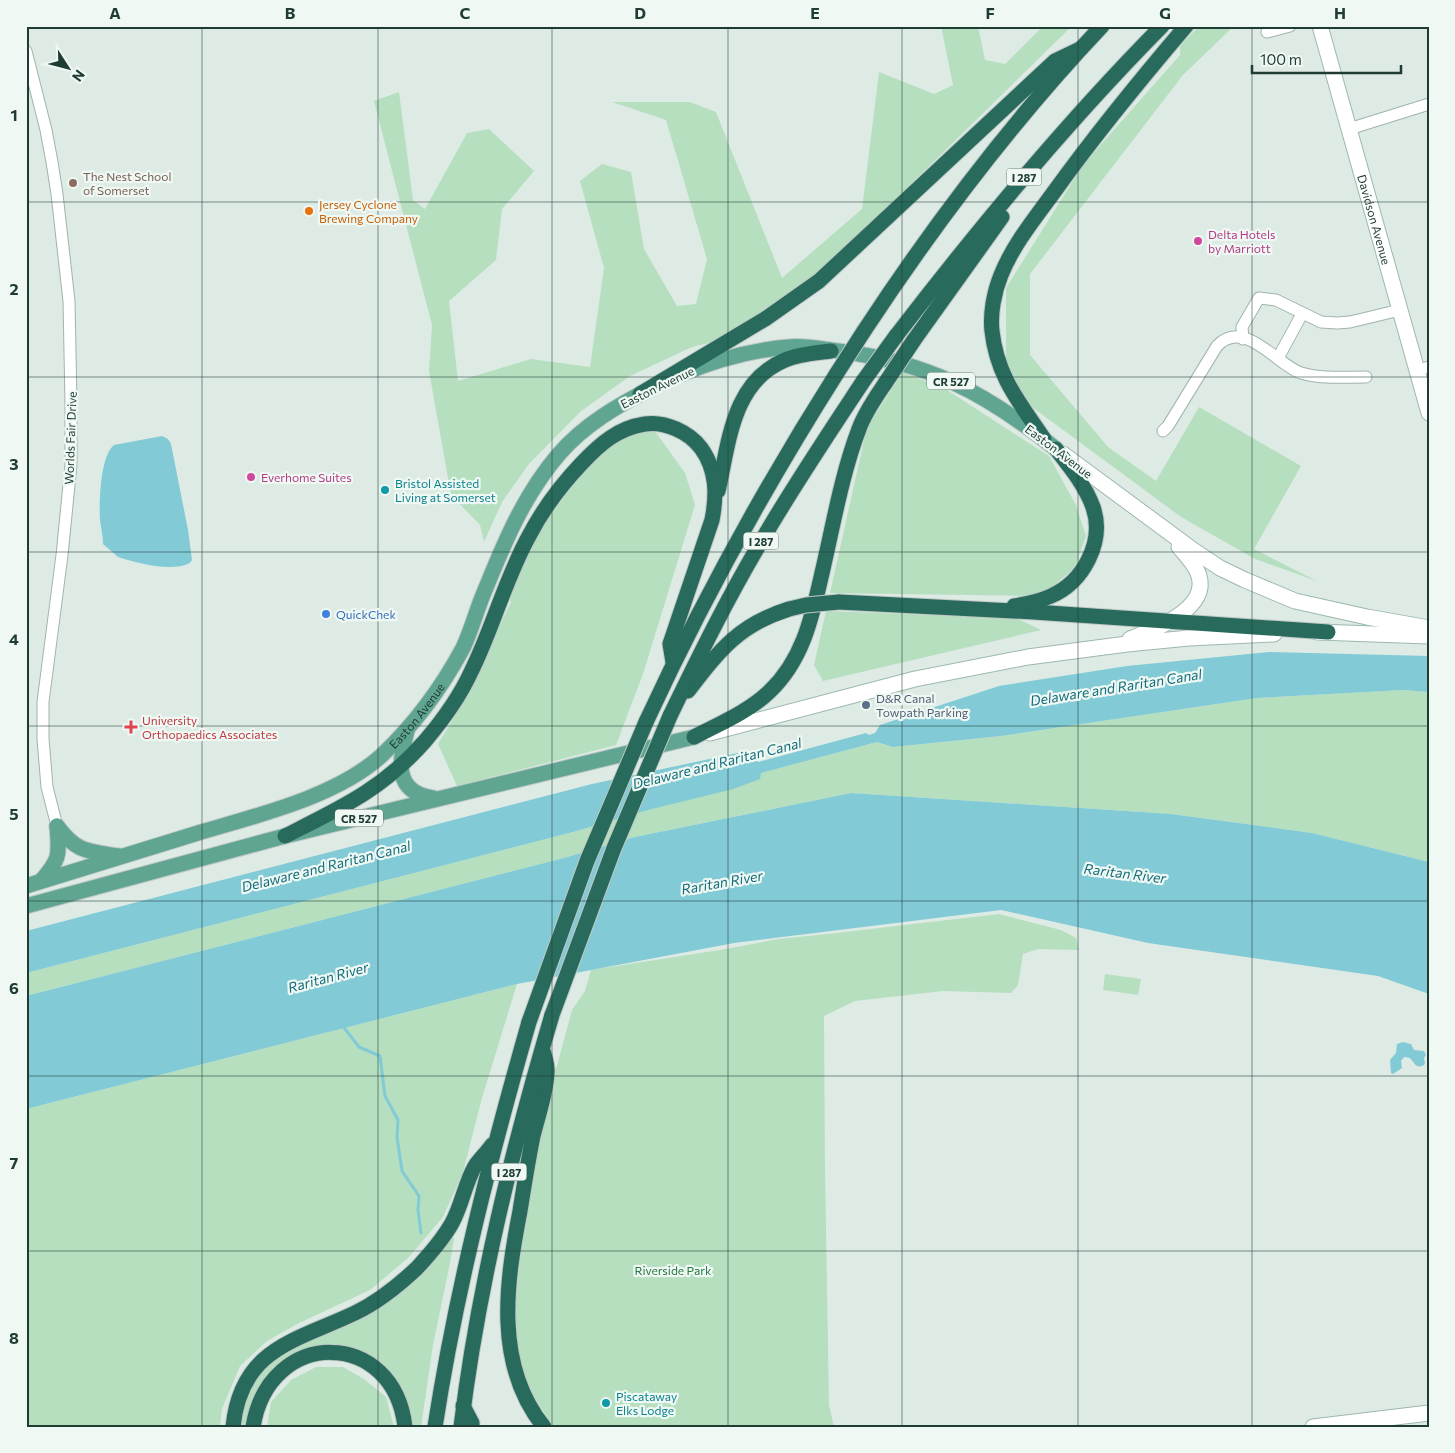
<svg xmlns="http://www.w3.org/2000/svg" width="1455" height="1453" font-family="Commissioner,sans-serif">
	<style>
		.green { fill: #b5dfbf }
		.water { fill: #81cad6 }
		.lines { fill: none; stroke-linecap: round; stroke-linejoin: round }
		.stream { stroke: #81cad6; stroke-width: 3 }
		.street-casing { stroke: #a1b3ac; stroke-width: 13 }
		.secondary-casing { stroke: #9cb8ae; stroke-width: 17 }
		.primary-casing { stroke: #c0c8c6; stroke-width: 17 }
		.highway-casing { stroke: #c0c8c6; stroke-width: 17 }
		.street { stroke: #fff; stroke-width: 11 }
		.secondary { stroke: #fff; stroke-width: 15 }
		.primary { stroke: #5fa592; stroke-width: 15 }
		.highway { stroke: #286b5c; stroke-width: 15 }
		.highway-bridge-casing { stroke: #c0c8c6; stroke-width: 17; stroke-linecap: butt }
		.highway-bridge { stroke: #286b5c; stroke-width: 15 }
		.grid { fill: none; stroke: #1e3c34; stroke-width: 1; stroke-opacity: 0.55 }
		.education-dot { fill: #8d6e63; stroke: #eff8f3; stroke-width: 2 }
		.food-dot { fill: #e8710a; stroke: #eff8f3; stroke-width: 2 }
		.hotel-dot { fill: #d1479c; stroke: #eff8f3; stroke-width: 2 }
		.culture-dot { fill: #0f9aa8; stroke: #eff8f3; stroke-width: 2 }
		.shop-dot { fill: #3f7fe0; stroke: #eff8f3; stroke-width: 2 }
		.service-dot { fill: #5c6f8a; stroke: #eff8f3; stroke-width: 2 }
		.health-dot { fill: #e0444e; stroke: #eff8f3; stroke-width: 2 }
		.labels { text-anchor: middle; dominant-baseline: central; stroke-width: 4.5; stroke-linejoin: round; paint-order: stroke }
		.shield { fill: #eff8f3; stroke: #5d746d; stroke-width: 1 }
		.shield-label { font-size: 11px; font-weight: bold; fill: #1e3c34 }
		.education-label { font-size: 12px; fill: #785e54; stroke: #eff8f3; text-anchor: start }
		.food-label { font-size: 12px; fill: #c56008; stroke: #eff8f3; text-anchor: start }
		.street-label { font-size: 12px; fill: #1e3c34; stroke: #eff8f3 }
		.hotel-label { font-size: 12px; fill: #b23c85; stroke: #eff8f3; text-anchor: start }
		.culture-label { font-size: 12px; fill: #0d838f; stroke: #eff8f3; text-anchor: start }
		.shop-label { font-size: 12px; fill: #366cbe; stroke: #eff8f3; text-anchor: start }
		.service-label { font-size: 12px; fill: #4e5e75; stroke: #eff8f3; text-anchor: start }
		.health-label { font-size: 12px; fill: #be3a42; stroke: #eff8f3; text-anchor: start }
		.park-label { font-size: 12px; fill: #257743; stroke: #eff8f3 }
		.water-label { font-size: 14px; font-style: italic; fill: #146d7d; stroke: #eff8f3 }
		.neatline { fill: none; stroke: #1e3c34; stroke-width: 2 }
		.grid-label { font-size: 16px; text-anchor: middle; font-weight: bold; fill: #1e3c34 }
	</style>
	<rect width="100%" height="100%" fill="#deebe5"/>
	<g class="green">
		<polygon points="941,26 978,26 985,60 1005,64 1043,26 1072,26 826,267 740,326 713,342 692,347 630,376 580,412 529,464 502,502 484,542 480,525 451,495 429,371 432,325 374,101 399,92 413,200 425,209 467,133 489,129 534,171 502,209 496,260 449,301 458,381 531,359 590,367 604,268 580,181 602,164 631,172 644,249 677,306 696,304 707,259 666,120 612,102 690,102 716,112 782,278 862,209 879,72 934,94 953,85"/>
		<polygon points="1199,26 1234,26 1183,75 1030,274 1030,355 1108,447 1156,481 1199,407 1301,466 1254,549 1317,581 1255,559 1181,517 1028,404 1006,362 1006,288 1083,165 1180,55 1180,46"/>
		<polygon points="903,372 947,390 1049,456 1076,505 1086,536 1075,567 1042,596 830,593 867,427"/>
		<polygon points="657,415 655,431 685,473 695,505 643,674 616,745 457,786 438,744 464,701 511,602 508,597 531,543 578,477 633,427"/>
		<polygon points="826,611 1016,618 1041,630 823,681 814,665"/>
		<polygon points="1403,690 1429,692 1429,862 1312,833 1171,814 851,793 635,837 564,858 26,996 26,973 573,832 761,773 877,742 893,747 1001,736 1257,698"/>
		<polygon points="999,914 1061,930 1076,938 1079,950 1038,949 1023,954 1018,985 1011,993 943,991 855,1001 824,1016 825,1170 829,1405 834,1427 554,1427 533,1396 523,1373 518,1348 515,1307 523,1233 537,1154 554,1077 572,1010 585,991 591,970 726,949 778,939 828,934"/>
		<polygon points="1105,974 1141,979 1138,995 1103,990"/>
		<polygon points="517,984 482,1098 463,1172 443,1217 408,1258 370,1290 299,1323 267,1341 240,1366 222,1409 220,1427 26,1427 26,1109"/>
		<path d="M452,1238H454L450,1263L433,1345L421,1427H412L407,1403L401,1388L384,1368L305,1350C270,1365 252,1388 248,1427H240L243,1406L250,1389L267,1365L291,1347L353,1322Z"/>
		<polygon points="316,1367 343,1367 364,1379 386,1397 394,1427 267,1427 271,1402 291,1380"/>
	</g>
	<g class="water">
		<path d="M162,436L168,439L171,444L188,530L192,560L190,563C171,572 143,564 124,559L118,557L103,544C103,536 101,528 100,520C99,503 100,456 114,445Z"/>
		<polygon points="1269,652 1429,656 1429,692 1403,690 1257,698 1001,736 893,747 877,742 761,773 760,779 733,789 648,810 573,832 26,973 26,931 592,784 733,754 738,753 745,759 755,759 758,762 866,733 869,735 875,733 880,725 999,686 1127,666"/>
		<polygon points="851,793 1171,814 1312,833 1429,862 1429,994 1378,976 1148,943 1001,910 734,943 517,984 26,1109 26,996 564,858 635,837"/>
		<path d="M1403,1042L1411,1044L1414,1050L1424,1051L1426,1055L1424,1058L1425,1064C1417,1070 1415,1064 1410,1058L1404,1057L1401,1061L1402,1068L1393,1074L1391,1073L1390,1060L1396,1053L1397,1044Z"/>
	</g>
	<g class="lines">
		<polyline class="stream" points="342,1025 359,1047 380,1056 385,1096 398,1120 397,1137 402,1171 419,1196 418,1210 421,1233"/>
		<defs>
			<g id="street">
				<polyline points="1267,32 1290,26"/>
				<polyline points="26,51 46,130 52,162 57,194 69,301 71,404 71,465 62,555 43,702 43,739 47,787 57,826"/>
				<polyline points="1349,129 1429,104"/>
				<polyline points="1243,339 1242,327 1259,298 1276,300 1321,322 1337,323 1350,322 1400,310"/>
				<polyline points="1278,358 1302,314"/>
				<polyline points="1417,370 1429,367"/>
				<path d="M1163,431L1168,426L1217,346C1244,317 1277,365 1301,373C1320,379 1345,377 1366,377"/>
			</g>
			<g id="secondary">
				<path id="s1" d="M1320,26L1429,413"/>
				<polyline points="1063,454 1193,550 1220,568 1245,580 1295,601 1367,617 1429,628"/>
				<polyline points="1317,632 1429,636"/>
				<path d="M1130,639C1154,630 1209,609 1199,576C1196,565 1186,555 1179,547"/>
				<polyline points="710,733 915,679 1028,657 1127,644 1189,638 1274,634"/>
				<polyline points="1313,1427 1429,1413"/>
			</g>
			<g id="primary">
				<path d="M682,374C716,360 752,350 788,347C805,345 821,349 838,351C928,362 986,393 1056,449"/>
				<path d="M407,731C399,761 393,792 433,798"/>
				<path d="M57,826C77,853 88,851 119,856"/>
				<path d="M41,881C61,858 59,855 57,826"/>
				<path id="s2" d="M26,886C83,869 140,851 198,833C255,816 336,797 381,756C413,726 442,687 463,648C470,633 475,616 481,600C502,548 522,497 559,454C584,425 618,405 652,388"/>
				<polyline points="26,906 285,836 694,737"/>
			</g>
			<g id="highway">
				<path d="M864,331C935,223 1013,120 1102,26"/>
				<path d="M896,336C979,228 1066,123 1162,26"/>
				<polyline points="914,340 1002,217"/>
				<polyline points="640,394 765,319 819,281 1055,61 1080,49"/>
				<path d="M1044,439C1020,403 997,377 992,331C990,314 994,292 1001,275C1013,245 1035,218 1054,192C1095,135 1140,80 1186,26"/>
				<path d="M718,491C729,443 732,382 785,360C799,354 816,353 831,351"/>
				<polyline points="839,602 1034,612 1328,632"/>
				<path d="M1014,606C1026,604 1040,601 1051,596C1083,582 1105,542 1093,507C1085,485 1070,467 1056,449"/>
				<path d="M688,691C719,651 738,625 789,609"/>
				<path d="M670,716C699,656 728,597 762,540C794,485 829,433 864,380"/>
				<path d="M646,722C702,601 766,485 837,373"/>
				<path d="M694,737C719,724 748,712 769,692C803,660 812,617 822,573C833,526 842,473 859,429C865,412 876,397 886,382"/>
				<path d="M285,836C341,808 383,789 425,741C442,721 460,696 471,672C493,628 505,579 529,536C543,509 561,485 582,463C600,444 618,428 645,424C665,421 689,432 701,448C717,470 717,495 712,520L670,644L673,662"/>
				<path d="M543,1051C545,1058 548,1066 547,1073C546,1094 538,1116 533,1136C528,1161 524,1186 520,1211C506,1283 494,1365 544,1427"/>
				<polyline points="463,1406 472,1423 472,1427"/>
				<path d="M233,1427C241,1348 296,1341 355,1313C378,1302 399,1285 417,1268C430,1254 443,1239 452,1223C462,1205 465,1183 475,1166C480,1159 487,1152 492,1145"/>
				<path d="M253,1427C269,1327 394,1328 405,1427"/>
				<path d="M435,1427C456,1290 491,1155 529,1022"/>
				<path d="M461,1427C478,1287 512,1150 552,1015"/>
			</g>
		</defs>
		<use href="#street" class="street-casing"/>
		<use href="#secondary" class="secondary-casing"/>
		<use href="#primary" class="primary-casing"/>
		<use href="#highway" class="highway-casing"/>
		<use href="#street" class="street"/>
		<use href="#secondary" class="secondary"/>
		<use href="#primary" class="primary"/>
		<use href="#highway" class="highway"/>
		<defs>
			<g id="highway-bridge">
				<polyline points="837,373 864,331"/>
				<polyline points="864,380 896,336"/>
				<polyline points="886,382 914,340"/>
				<polyline points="789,609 806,605 839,602"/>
				<polyline points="552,1015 614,848 670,716"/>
				<polyline points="529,1022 587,861 646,722"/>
			</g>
		</defs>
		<use href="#highway-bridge" class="highway-bridge-casing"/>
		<use href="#highway-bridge" class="highway-bridge"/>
	</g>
	<path class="grid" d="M202,26V1427M378,26V1427M552,26V1427M728,26V1427M902,26V1427M1078,26V1427M1252,26V1427M26,202H1429M26,377H1429M26,552H1429M26,726H1429M26,901H1429M26,1076H1429M26,1251H1429"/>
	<circle class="education-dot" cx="73" cy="183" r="5"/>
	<circle class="food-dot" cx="309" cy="211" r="5"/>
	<g class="hotel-dot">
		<circle cx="1198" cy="241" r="5"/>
		<circle cx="251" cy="477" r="5"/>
	</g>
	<g class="culture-dot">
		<circle cx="385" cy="490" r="5"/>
		<circle cx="606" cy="1403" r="5"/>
	</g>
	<circle class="shop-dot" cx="326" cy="614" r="5"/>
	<circle class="service-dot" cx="866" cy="705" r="5"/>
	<path class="health-dot" d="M128.5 719.5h5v5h5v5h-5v5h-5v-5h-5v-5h5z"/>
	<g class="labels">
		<g class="shield">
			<rect x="1006.5" y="168.5" width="35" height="17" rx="4"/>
			<rect x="927" y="372.5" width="48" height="17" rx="4"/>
			<rect x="743.5" y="532.5" width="35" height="17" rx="4"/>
			<rect x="335" y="809.5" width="48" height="17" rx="4"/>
			<rect x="491.5" y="1163.5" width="35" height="17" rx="4"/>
		</g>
		<g class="shield-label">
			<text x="1024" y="177">I 287</text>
			<text x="951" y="381">CR 527</text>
			<text x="761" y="541">I 287</text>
			<text x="359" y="818">CR 527</text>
			<text x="509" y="1172">I 287</text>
		</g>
		<g class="education-label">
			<text x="83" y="176">The Nest School<tspan x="83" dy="14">of Somerset</tspan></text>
		</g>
		<g class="food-label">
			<text x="319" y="204">Jersey Cyclone<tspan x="319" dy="14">Brewing Company</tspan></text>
		</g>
		<g class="street-label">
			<text stroke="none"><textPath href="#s1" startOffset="201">Davidson Avenue</textPath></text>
			<text transform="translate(657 387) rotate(-26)">Easton Avenue</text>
			<text transform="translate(70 438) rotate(-88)">Worlds Fair Drive</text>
			<text transform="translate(1059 451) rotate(37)">Easton Avenue</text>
			<text stroke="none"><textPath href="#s2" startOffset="434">Easton Avenue</textPath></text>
		</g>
		<g class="hotel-label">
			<text x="1208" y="234">Delta Hotels<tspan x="1208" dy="14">by Marriott</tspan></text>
			<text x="261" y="477">Everhome Suites</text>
		</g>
		<g class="culture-label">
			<text x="395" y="483">Bristol Assisted<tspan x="395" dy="14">Living at Somerset</tspan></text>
			<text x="616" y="1396">Piscataway<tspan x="616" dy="14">Elks Lodge</tspan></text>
		</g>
		<g class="shop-label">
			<text x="336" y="614">QuickChek</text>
		</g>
		<g class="service-label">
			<text x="876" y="698">D&amp;R Canal<tspan x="876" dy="14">Towpath Parking</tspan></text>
		</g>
		<g class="health-label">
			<text x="142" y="720">University<tspan x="142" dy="14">Orthopaedics Associates</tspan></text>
		</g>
		<g class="park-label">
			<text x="673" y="1270">Riverside Park</text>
		</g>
		<g class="water-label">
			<text transform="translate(1116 687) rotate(-9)">Delaware and Raritan Canal</text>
			<text transform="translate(717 763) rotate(-14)">Delaware and Raritan Canal</text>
			<text transform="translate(326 866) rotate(-14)">Delaware and Raritan Canal</text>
			<text transform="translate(1125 873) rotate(7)">Raritan River</text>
			<text transform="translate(722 882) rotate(-10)">Raritan River</text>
			<text transform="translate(328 977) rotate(-15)">Raritan River</text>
		</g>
	</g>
	<rect width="1455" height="1453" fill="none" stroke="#eff8f3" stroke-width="55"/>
	<g transform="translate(68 68) rotate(126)" stroke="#eff8f3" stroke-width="4" paint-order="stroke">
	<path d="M0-4L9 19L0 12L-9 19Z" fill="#1e3c34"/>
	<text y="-8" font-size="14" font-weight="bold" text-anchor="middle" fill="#1e3c34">N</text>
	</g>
	<path d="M1252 65v8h149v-8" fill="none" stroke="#1e3c34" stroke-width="2.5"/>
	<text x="1260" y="65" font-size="15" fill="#1e3c34" stroke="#eff8f3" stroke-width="4" paint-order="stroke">100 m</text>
	<rect x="28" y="28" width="1400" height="1398" class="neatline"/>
	<g class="grid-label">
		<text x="115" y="19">A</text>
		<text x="290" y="19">B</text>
		<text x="465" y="19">C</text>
		<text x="640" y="19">D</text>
		<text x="815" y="19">E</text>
		<text x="990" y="19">F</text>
		<text x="1165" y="19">G</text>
		<text x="1340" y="19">H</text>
		<text x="14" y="121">1</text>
		<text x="14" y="295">2</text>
		<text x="14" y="470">3</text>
		<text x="14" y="645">4</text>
		<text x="14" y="820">5</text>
		<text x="14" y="994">6</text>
		<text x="14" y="1169">7</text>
		<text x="14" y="1344">8</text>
	</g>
</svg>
